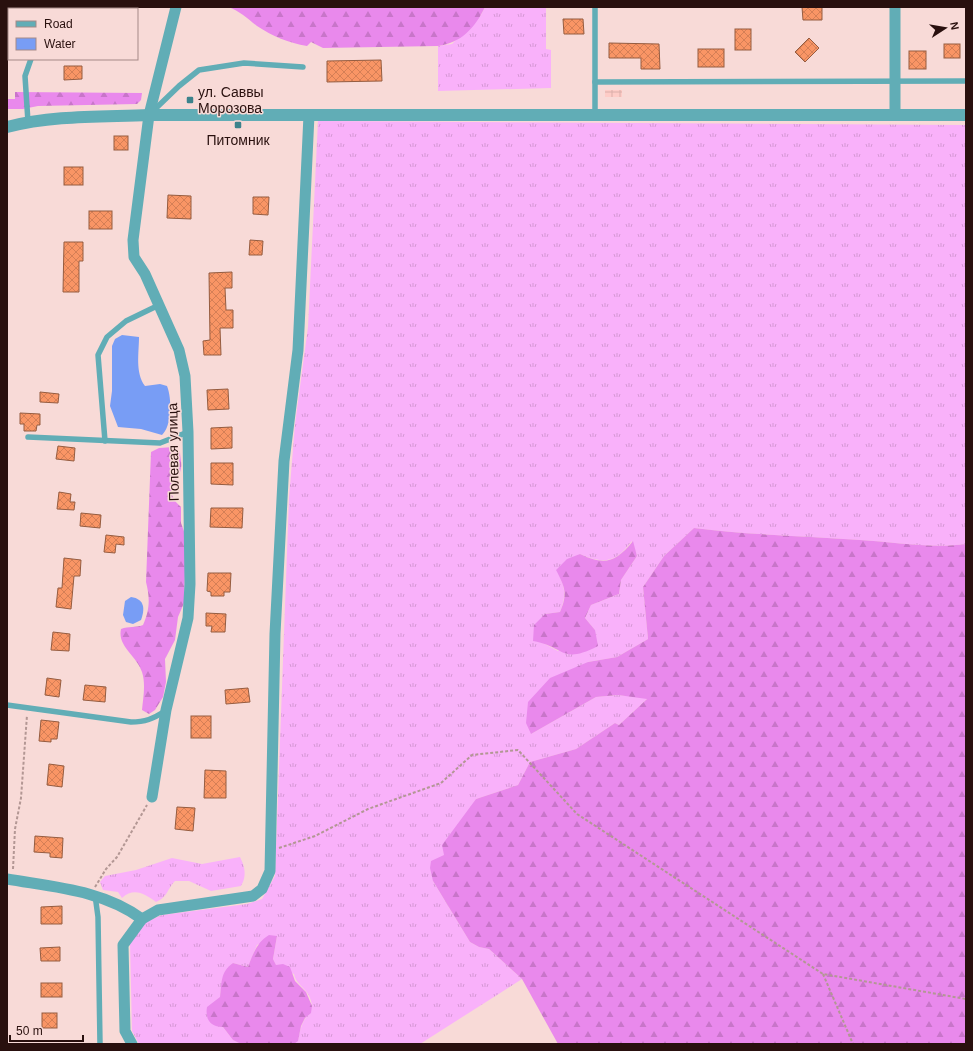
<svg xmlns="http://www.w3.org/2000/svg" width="973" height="1051" font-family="Helvetica,sans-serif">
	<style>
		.industrial { fill: url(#industrial-grid) }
		.grass { fill: url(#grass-tufts); fill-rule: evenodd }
		.forest { fill: url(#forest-firs) }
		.water { fill: #789df5 }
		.building { fill: url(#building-cross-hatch); stroke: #955c40 }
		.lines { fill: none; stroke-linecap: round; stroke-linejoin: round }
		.path { stroke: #b39794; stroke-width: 2; stroke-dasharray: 3 2; stroke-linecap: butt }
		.service { stroke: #61adb6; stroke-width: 5.5 }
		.minor { stroke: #61adb6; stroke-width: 11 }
		.tertiary { stroke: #61adb6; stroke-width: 12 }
		.poi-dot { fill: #3c838c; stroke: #f8dad7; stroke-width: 1.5 }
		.labels { text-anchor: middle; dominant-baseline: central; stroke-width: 3; stroke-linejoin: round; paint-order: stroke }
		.poi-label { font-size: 14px; fill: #29100e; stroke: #f8dad7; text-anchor: start }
		.street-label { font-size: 14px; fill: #29100e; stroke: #f8dad7 }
	</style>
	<defs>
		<pattern id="industrial-grid" width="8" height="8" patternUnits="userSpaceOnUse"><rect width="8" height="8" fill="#feccc7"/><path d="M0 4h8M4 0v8" fill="none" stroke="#daaeaa"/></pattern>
		<pattern id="grass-tufts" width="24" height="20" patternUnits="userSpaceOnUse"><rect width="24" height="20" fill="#f9b1fa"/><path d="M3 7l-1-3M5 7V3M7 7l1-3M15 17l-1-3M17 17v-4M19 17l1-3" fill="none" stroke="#d597d5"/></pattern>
		<pattern id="forest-firs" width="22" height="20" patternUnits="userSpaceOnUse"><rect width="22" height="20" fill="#e989ec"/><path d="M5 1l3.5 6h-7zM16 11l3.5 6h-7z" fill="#c875c9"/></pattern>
		<pattern id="building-cross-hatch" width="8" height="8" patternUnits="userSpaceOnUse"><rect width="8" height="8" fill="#f99565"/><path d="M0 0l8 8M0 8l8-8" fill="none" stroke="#d57f56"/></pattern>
	</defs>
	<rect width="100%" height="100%" fill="#f8dad7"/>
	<rect class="industrial" x="605" y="90" width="17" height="7"/>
	<g class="grass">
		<polygon points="485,7 546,7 546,49 551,50 551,88 438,91 438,46 452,44 481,15"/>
		<path d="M318,121L966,125V544C931,549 896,542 860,540C805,536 749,535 694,528L664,556L643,587L648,639L617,657L588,662L531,734L596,697L618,695L648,698L619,725L615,723L576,749L530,762L518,785L476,799L445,855L433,881L470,942L479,947L489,949L522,979L420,1044H294L298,1040C299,1035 300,1030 302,1025C307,1012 317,1010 308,994C303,986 296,984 294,974L276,966L273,959L277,936L257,945L248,967L233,963L221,989L220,997L223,1027L233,1040L241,1044H139L132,1031L130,943L144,923L162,915L247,904L262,899L275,876L289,498L295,424L308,327ZM632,541L637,556L621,580L619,594L591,605L585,618L595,630L558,651L543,643L545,614L560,612C567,594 565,587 557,570L580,554C605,565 616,562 632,541Z"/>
		<path d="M240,857C245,867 247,876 241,886L211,891L189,881H175C167,889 168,897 156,902C145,894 134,887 122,898L118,892L103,890L100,882L105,876L136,870L172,858L202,864Z"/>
	</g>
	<g class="forest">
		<path d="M228,7H485C475,28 461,43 438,46L323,48L311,42L307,46C289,43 272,36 257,26C248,19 240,11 228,7Z"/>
		<polygon points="15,92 142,93 141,100 137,104 38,106 23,109 7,109 7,99 15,99"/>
		<path d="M174,447L180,452C180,457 182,463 181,468C178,485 162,491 181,507V523L186,537L184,603L178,617L175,640L165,659L166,682L163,697L155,710L149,714L142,710C143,699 146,684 142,672C137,656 117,646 121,629C129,626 135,628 143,625C150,609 150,598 146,582L151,452L159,448Z"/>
		<path d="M694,528C749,535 804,536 860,540C896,542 931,549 966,544V1044H558L522,979L489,949L479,947L470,942L433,881L430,868L431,861L444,855L442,845L476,799L518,785L530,762L576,749L615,723L619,725L647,699L618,695L596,697L531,734L526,723L528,702L550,678L588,662L617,657L648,639L643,587L664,556Z"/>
		<path d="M633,541L637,556L621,580L619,594L591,605L585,618L595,630L598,646C561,665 566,647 533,641L534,625L545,614L560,612C568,594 565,587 556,570L567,559L580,554C605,566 616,562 633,541Z"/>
		<path d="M269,935L277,936L273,959L276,965L283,964L290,967L295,981L306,992L312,1006L311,1013L305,1018L301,1026L298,1041L294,1044H241L233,1040L223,1027C210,1027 205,1019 207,1007L220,997C222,983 220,972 233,963L248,967C253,954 257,942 269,935Z"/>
	</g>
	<g class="water">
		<path d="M122,335L139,337C139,353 135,373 145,386L160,384L167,386C172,398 172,426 162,435L141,429L118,427L110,406L112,391V346L115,339Z"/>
		<path d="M131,597C145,599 145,609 141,620L133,624L126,622L123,615L125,601Z"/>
	</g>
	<g class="building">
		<polygon points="802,7 822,7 822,20 803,20"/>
		<polygon points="563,19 583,19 584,34 564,34"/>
		<rect x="735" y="29" width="16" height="21"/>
		<polygon points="809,38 819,48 805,62 795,52"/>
		<polygon points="609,43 659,44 660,69 641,69 641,58 609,58"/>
		<rect x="944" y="44" width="16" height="14"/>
		<rect x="698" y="49" width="26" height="18"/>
		<rect x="909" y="51" width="17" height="18"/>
		<polygon points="381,60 382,81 327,82 327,61"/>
		<polygon points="64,66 82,66 82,79 64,80"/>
		<rect x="114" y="136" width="14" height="14"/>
		<rect x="64" y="167" width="19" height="18"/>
		<polygon points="168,195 191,196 191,219 167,218"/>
		<polygon points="253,197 269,197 268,215 253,214"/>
		<rect x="89" y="211" width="23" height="18"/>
		<polygon points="250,240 263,241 262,255 249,255"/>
		<polygon points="64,242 83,242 83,261 79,261 79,292 63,292"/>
		<polygon points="232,272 232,288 225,288 226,310 233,310 233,328 220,328 221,355 204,355 203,341 210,340 209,273"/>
		<polygon points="228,389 229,409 208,410 207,390"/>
		<polygon points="40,392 59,394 58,403 40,402"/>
		<polygon points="20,413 40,414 40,425 37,425 36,431 24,431 24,424 20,424"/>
		<polygon points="232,427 232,448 211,449 211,428"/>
		<polygon points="58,446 75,448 74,461 56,459"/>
		<polygon points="211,463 233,463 233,485 211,484"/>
		<polygon points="59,492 71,494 70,502 75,502 74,510 57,509"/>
		<polygon points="211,508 243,508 242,528 210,527"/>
		<polygon points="81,513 101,515 100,528 80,526"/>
		<polygon points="106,535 124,537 124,545 116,544 115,553 104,552"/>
		<polygon points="64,558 81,560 80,576 74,576 71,609 56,607 58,588 62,588"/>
		<polygon points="208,573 231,573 230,592 224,592 224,596 211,596 211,592 207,591"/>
		<polygon points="206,613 226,614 225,632 211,632 212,626 206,626"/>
		<polygon points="53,632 70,634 69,651 51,650"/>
		<polygon points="47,678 61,680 59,697 45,695"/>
		<polygon points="85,685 106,687 105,702 83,700"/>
		<polygon points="248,688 250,702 226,704 225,690"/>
		<rect x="191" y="716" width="20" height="22"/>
		<polygon points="41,720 59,722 57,739 51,739 51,742 39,741"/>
		<polygon points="49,764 64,766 62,787 47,785"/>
		<polygon points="205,770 226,771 226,798 204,798"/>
		<polygon points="177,807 195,808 193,831 175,829"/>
		<polygon points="35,836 63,838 62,858 50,857 50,853 34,852"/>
		<polygon points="62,906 62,924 41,924 41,907"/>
		<polygon points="60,947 60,961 41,961 40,948"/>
		<rect x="41" y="983" width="21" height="14"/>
		<rect x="42" y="1013" width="15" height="15"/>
	</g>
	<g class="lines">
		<g class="path">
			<polyline points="279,848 315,836 368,809 441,783 472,755 518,750 577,814 823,974 966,999"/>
			<polyline points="13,869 15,829 21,798 27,715"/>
			<polyline points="95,887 106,869 117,857 147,805"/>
			<polyline points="823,974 853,1044"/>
		</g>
		<g class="service">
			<polyline points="29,8 29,9"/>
			<polyline points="595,82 966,81"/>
			<polyline points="152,112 179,86 199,70 244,63 303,67"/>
			<polyline points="595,114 595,7"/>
			<polyline points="28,122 25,76 31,59"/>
			<polyline points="28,437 160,443 188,432"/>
			<polyline points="105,441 98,355 107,337 126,321 159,305"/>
			<path d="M7,705L131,722C145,722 153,719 165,711"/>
			<polyline points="95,895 98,917 100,1044"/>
		</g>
		<g class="minor">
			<polyline points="895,7 895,115"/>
			<polyline points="152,797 166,710 188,618 190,584 188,432 185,376 179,350 145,274 134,257 133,240 149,115 176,7"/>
			<path d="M7,879C53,887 103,890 142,919"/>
			<polyline points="132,1044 125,1031 123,945 142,919 158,910 253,896 262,889 270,871 275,634 284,461 298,350 309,115"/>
		</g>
		<path class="tertiary" d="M7,127C53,115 101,117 149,115H966"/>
	</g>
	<g class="poi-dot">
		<rect x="186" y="96" width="8" height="8" rx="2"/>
		<rect x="234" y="121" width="8" height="8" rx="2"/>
	</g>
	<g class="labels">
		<g class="poi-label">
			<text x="198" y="92">ул. Саввы<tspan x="198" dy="16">Морозова</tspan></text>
			<text x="238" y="140" text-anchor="middle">Питомник</text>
		</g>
		<g class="street-label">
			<text transform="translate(173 452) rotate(-91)">Полевая улица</text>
		</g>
	</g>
	<rect width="973" height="1051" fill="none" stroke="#29100e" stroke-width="16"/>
	<rect x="8" y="8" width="130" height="52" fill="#f8dad7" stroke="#a58987"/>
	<rect x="16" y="21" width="20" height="6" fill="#61adb6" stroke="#a58987"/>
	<text x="44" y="28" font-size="12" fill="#29100e">Road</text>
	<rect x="16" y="38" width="20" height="12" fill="#789df5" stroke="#a58987"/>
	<text x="44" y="48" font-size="12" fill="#29100e">Water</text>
	<g transform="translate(945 28) rotate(78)" stroke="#f8dad7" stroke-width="3" paint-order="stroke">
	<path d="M0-3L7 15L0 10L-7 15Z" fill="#29100e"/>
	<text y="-6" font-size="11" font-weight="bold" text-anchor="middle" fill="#29100e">N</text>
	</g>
	<path d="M10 1035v6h73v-6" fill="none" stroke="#29100e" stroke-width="2"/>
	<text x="16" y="1035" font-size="12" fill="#29100e" stroke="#f8dad7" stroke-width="3" paint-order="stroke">50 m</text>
</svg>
